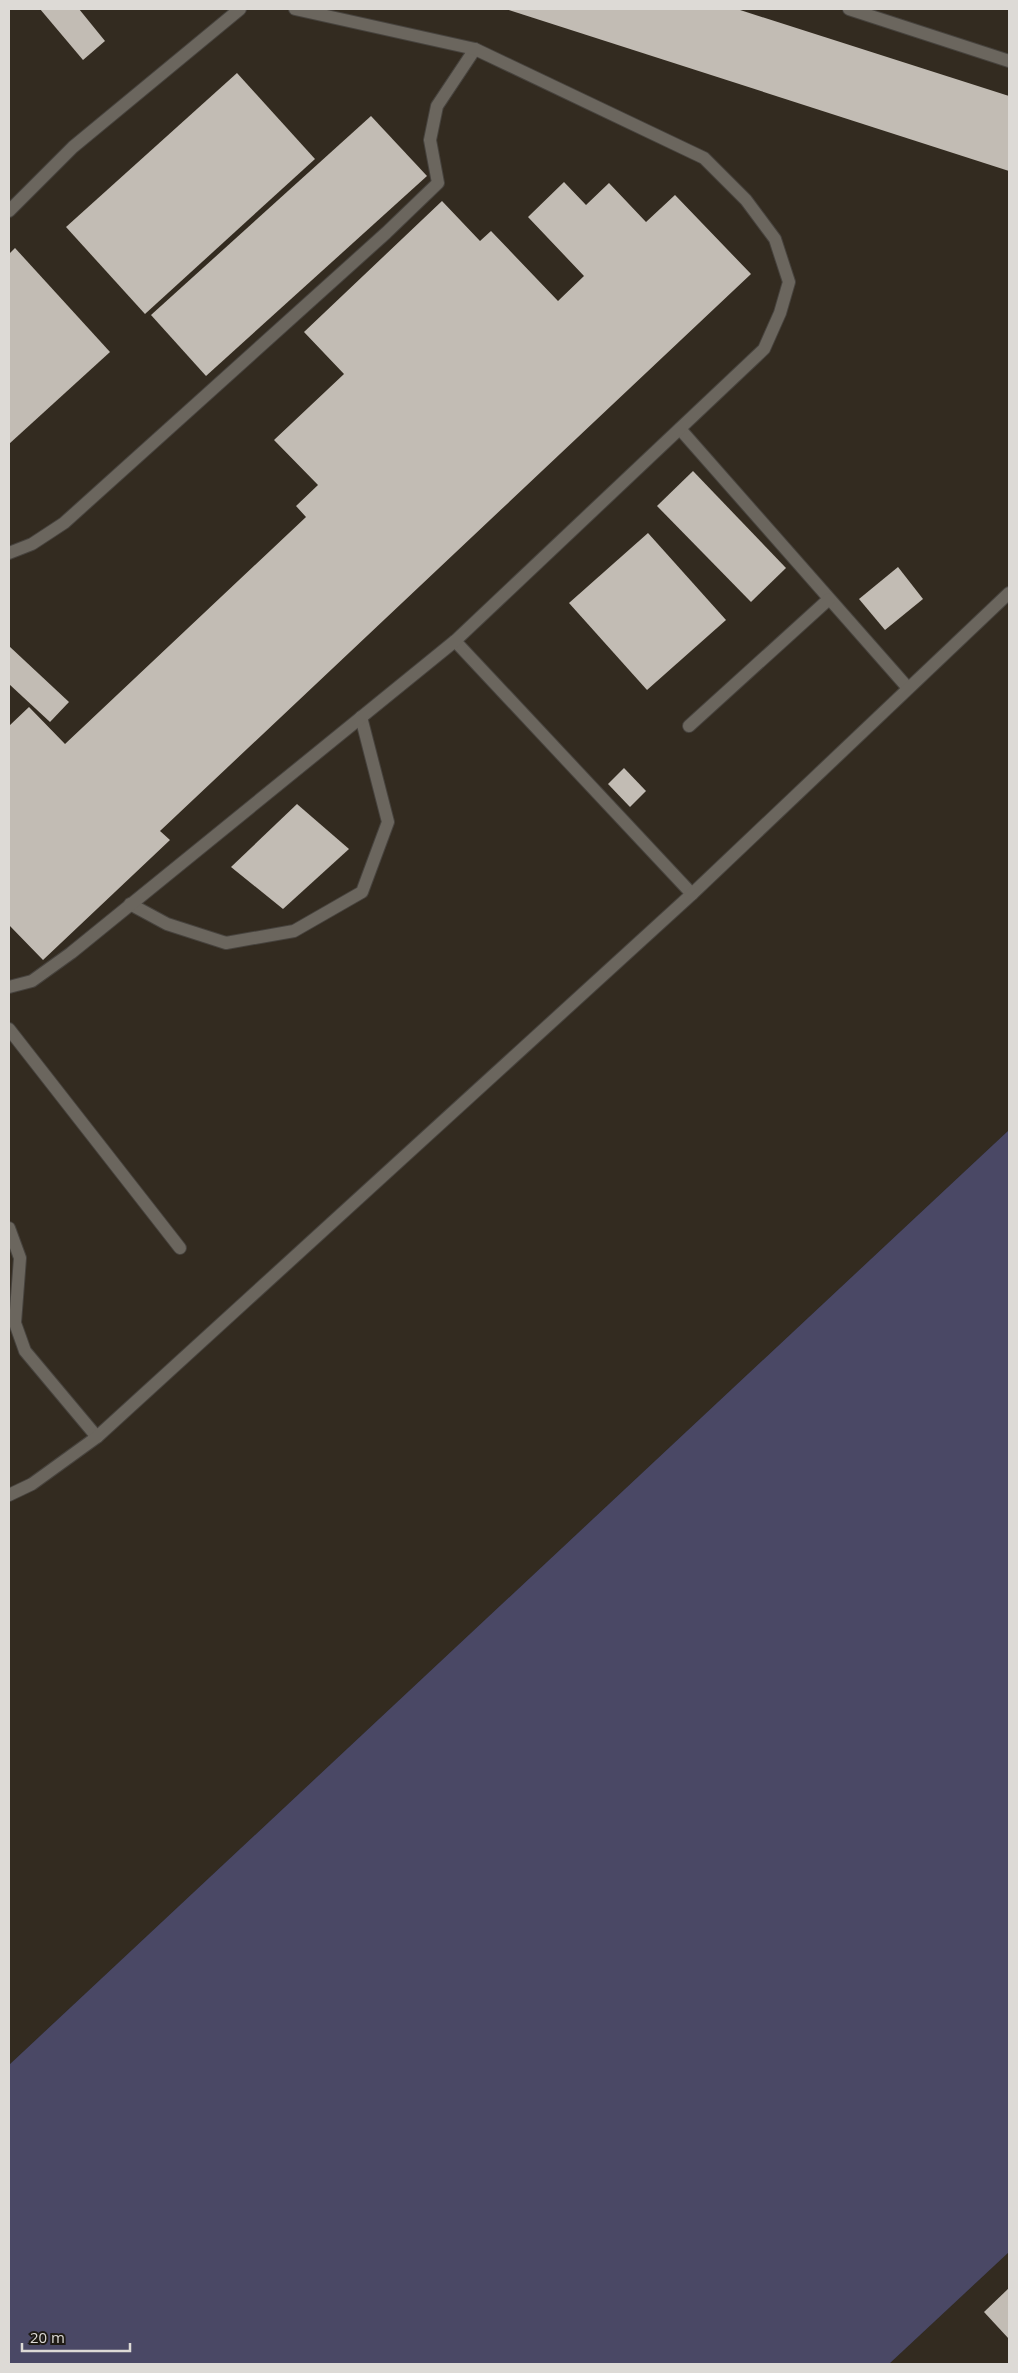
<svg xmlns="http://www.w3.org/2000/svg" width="1018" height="2373" font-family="'Open Sans',sans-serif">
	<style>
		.built { fill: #332b20 }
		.green { fill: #4a4865 }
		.building { fill: #c2bcb4 }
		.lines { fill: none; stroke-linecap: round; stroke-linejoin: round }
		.lane-casing { stroke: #47433e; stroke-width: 14 }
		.lane { stroke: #6b665e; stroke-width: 12 }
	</style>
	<rect width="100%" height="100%" fill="#29251f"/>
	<g class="built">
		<polygon points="9,9 1009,9 1009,1130 9,2065"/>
		<polygon points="1009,2252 1009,2364 889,2364"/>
	</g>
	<polygon class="green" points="1009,1130 1009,2252 889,2364 9,2364 9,2065"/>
	<g class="building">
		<polygon points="40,9 79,9 105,41 83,60"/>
		<polygon points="506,9 737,9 1009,96 1009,171"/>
		<polygon points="237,73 315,159 145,314 66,227"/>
		<polygon points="371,116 427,176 206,376 151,315"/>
		<polygon points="564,182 586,205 609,183 646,222 675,195 751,274 160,831 170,840 43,960 9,925 9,726 29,707 65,744 306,517 296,506 318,485 274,440 344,374 304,332 442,201 480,241 491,231 558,301 584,276 528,217"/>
		<polygon points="15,248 110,352 9,444 9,254"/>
		<polygon points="693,471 786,568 751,602 657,506"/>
		<polygon points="648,533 726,620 647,690 569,603"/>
		<polygon points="898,567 923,599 885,630 859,599"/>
		<polygon points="9,646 69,702 50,722 9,684"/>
		<polygon points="624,768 646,791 630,807 608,784"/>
		<polygon points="297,804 349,849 283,909 231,867"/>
		<polygon points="1009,2288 1009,2339 984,2312"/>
	</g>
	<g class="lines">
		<defs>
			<g id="lane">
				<polyline points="849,9 1009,61"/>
				<polyline points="9,211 73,147 240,9"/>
				<polyline points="680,429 908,688"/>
				<polyline points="9,553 32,544 64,523 386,233 438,183 430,140 437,106 475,49"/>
				<polyline points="455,641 692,894"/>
				<polyline points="689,726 829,599"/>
				<polyline points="130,904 167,924 226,943 294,931 362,892 388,822 361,717"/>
				<polyline points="9,987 32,981 71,953 455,641 764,349 780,313 789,282 775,239 746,200 704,158 475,49 295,9"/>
				<polyline points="9,1029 180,1248"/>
				<polyline points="9,1228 20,1258 15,1323 25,1351 97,1437"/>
				<polyline points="9,1495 32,1484 97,1437 692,894 1009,593"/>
			</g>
		</defs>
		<use href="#lane" class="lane-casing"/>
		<use href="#lane" class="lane"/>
	</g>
	<rect width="1018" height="2373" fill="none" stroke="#dddad6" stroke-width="20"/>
	<path d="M22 2343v8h108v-8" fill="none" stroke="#dddad6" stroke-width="2.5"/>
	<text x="30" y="2343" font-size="15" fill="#dddad6" stroke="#1f1b15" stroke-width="4" paint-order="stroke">20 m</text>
</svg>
